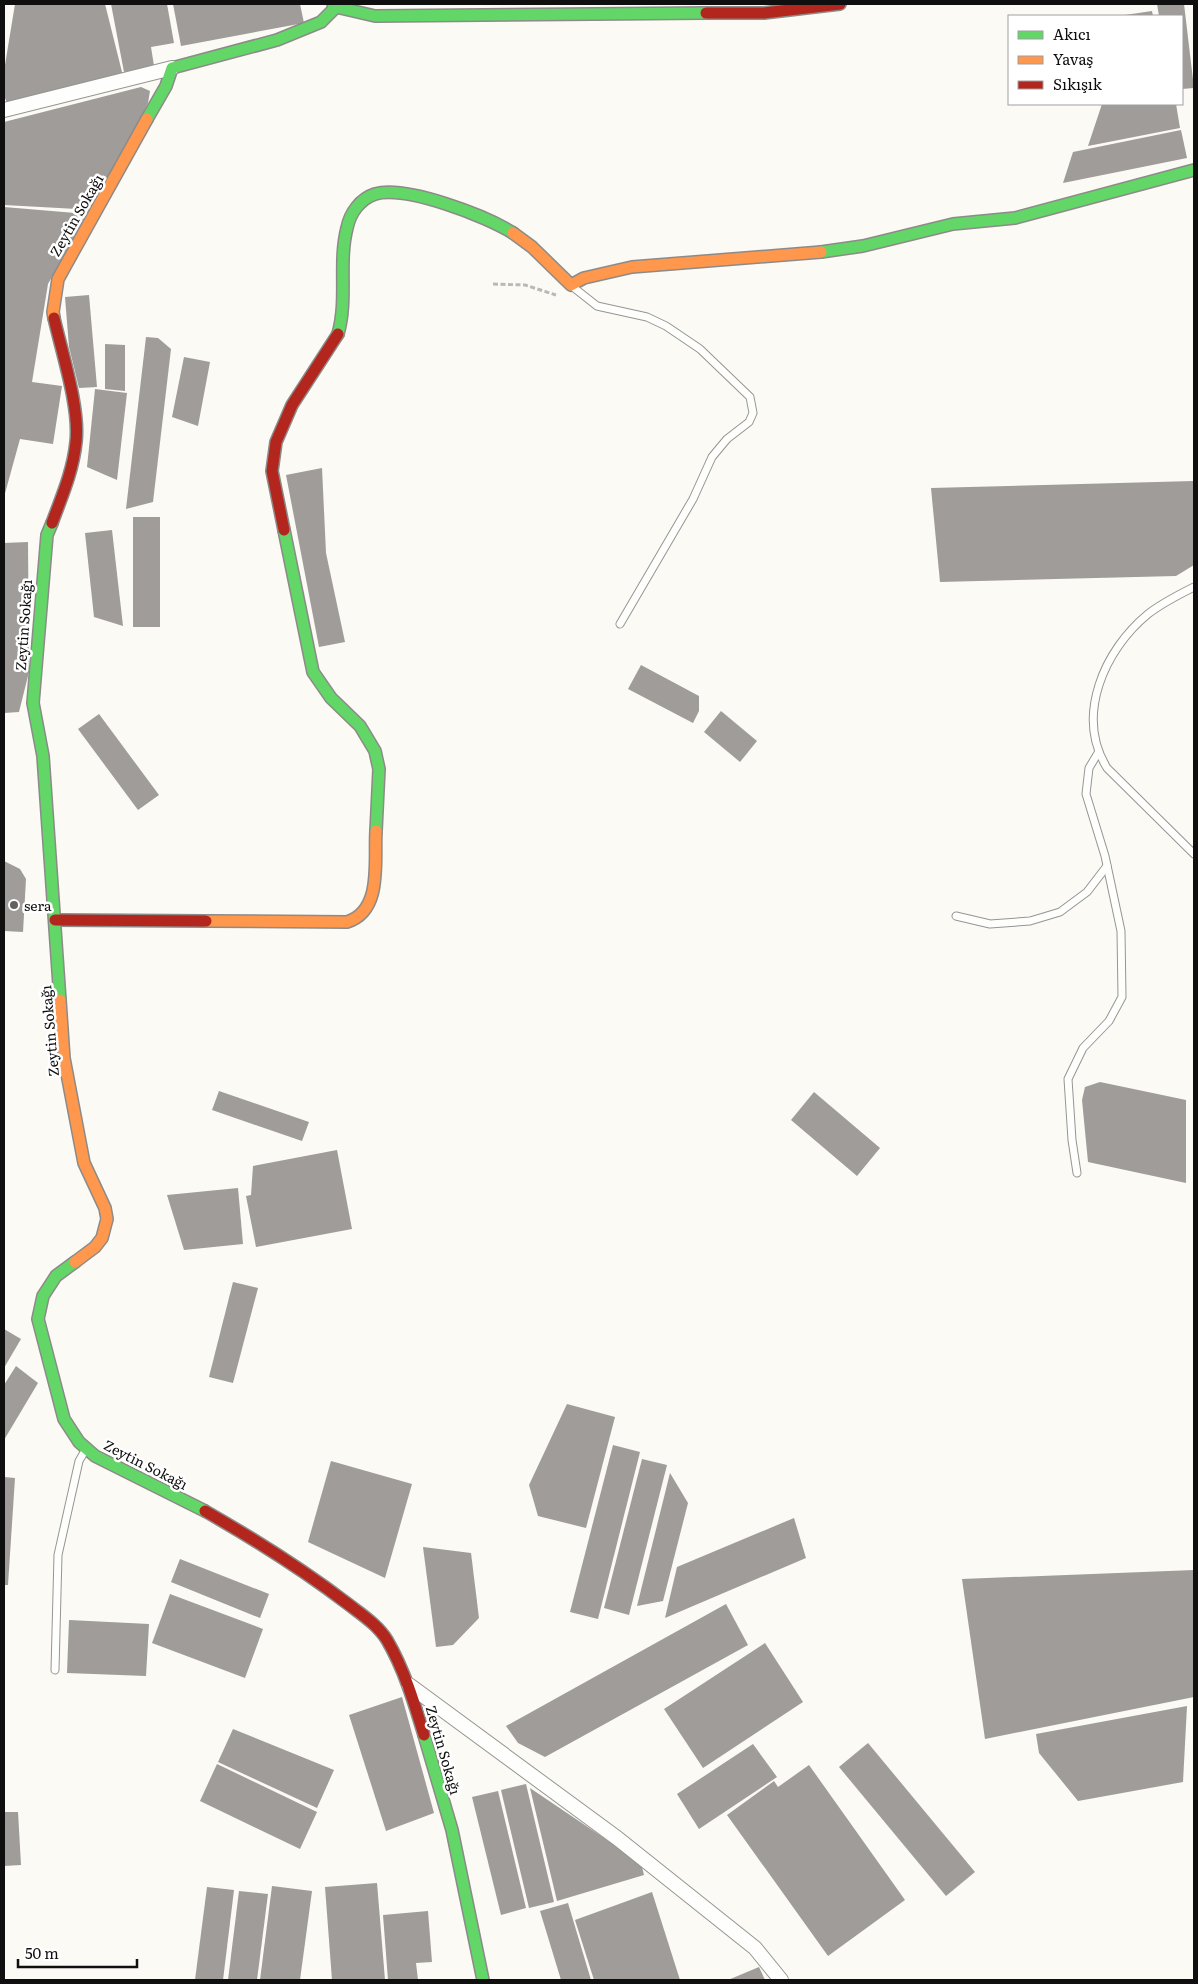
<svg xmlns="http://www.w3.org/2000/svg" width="1198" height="1984" font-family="Literata,serif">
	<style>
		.building { fill: #9f9c99 }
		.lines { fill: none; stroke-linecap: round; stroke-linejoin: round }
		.lane-casing { stroke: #959592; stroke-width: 9 }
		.street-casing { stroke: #959592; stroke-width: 16 }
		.fast-casing { stroke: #8c8b89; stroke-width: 14 }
		.slow-casing { stroke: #8c8b89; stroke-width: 14 }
		.jam-casing { stroke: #8c8b89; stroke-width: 14 }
		.path { stroke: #b9b9b8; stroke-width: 3; stroke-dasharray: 5 2.5; stroke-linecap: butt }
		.lane { stroke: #fefefd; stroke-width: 7 }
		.street { stroke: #fefefd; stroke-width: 14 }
		.fast { stroke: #63d668; stroke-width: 11 }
		.slow { stroke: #ff974d; stroke-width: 11 }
		.jam { stroke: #b3261e; stroke-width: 11 }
		.poi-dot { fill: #62615f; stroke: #fff; stroke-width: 2 }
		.labels { text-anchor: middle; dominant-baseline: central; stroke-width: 5; stroke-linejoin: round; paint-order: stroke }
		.street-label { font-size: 14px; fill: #0f0f0f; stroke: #fff }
		.poi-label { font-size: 14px; fill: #0f0f0f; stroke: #fff; text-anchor: start }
	</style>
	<rect width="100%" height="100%" fill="#fbfaf4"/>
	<g class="building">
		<polygon points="15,4 105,4 123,76 8,105 4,96 4,71"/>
		<polygon points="111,4 167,4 174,43 151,47 154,66 124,72"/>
		<polygon points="173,4 300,4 304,23 181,46"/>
		<polygon points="1157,4 1184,4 1194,88 1182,89 1182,16 1159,16"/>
		<polygon points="1152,11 1153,16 1125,16 1125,15"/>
		<polygon points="141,87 150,91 148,103 95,210 4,205 4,122"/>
		<polygon points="1102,104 1176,104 1180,128 1088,146"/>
		<polygon points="1181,130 1187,158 1063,183 1073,152"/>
		<polygon points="4,207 87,214 48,284 32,382 62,386 53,444 20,439 4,497"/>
		<polygon points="89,295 97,387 79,388 69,347 65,297"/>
		<polygon points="146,337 158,338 171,349 153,502 126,509"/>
		<polygon points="105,344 125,345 125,391 105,389"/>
		<polygon points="184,357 210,362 198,426 172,417"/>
		<polygon points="95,389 127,393 117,480 87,467"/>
		<polygon points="322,468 326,553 345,642 319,647 286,475"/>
		<polygon points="1194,481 1194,565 1176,576 940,582 931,488"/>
		<rect x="133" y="517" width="27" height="110"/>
		<polygon points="112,530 123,626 94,617 85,533"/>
		<polygon points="28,542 29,672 19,712 4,713 4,543"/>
		<polygon points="641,665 699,696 699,711 693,723 628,689"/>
		<polygon points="721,711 757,741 740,762 704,732"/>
		<polygon points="99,714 159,795 138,810 78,729"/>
		<polygon points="4,861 20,869 26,879 23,932 4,931"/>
		<polygon points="1100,1082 1186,1100 1186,1183 1088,1162 1082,1100 1085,1087"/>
		<polygon points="219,1091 309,1122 302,1141 212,1110"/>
		<polygon points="814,1092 880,1148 857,1176 791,1120"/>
		<polygon points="337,1150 352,1229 256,1247 246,1196 251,1195 253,1166"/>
		<polygon points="238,1188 243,1244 184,1250 167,1195"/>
		<polygon points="233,1282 258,1288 233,1383 209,1377"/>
		<polygon points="4,1329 21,1339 4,1368"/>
		<polygon points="16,1366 38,1383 4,1440 4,1385"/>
		<polygon points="567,1404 615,1417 586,1528 538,1516 529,1485"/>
		<polygon points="613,1445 640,1452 598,1619 570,1612"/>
		<polygon points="642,1459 667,1465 629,1615 604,1608"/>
		<polygon points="331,1461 412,1484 385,1578 308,1542"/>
		<polygon points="670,1473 688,1503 663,1601 637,1606"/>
		<polygon points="4,1477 15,1478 8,1585 4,1585"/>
		<polygon points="794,1518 806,1558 665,1618 677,1567"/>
		<polygon points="423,1547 471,1553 479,1618 453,1645 436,1647"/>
		<polygon points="180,1559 269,1594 260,1618 171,1582"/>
		<polygon points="1194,1570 1194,1697 985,1739 962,1579"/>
		<polygon points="170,1594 263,1629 245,1678 152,1643"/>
		<polygon points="726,1604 748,1645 545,1757 518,1743 506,1726"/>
		<polygon points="69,1620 149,1624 146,1676 67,1673"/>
		<polygon points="765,1643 803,1702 703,1768 664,1709"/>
		<polygon points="402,1697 434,1813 386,1831 349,1715"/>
		<polygon points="1187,1706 1183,1782 1078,1801 1039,1753 1036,1734"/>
		<polygon points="233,1729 334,1770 317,1808 218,1762"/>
		<polygon points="868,1743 975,1872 946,1896 839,1767"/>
		<polygon points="753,1744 777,1777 699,1829 677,1794"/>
		<polygon points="217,1764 317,1812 300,1849 200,1801"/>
		<polygon points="809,1765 905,1900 828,1956 727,1815 774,1781 778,1787"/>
		<polygon points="526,1784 554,1902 529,1908 501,1790"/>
		<polygon points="530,1788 641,1863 644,1875 557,1901"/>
		<polygon points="498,1791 526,1908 501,1915 472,1797"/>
		<polygon points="4,1812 18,1812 21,1865 4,1866"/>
		<polygon points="377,1883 385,1980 332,1980 325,1887"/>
		<polygon points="272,1886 312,1891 300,1980 260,1980"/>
		<polygon points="207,1887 234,1890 223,1980 195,1980"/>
		<polygon points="239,1891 268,1894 257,1980 228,1980"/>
		<polygon points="652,1892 680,1980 594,1980 575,1920"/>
		<polygon points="568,1903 591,1980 561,1980 540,1911"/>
		<polygon points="428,1911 432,1962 416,1963 418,1980 388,1980 383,1915"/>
		<polygon points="759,1967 765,1980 728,1980"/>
	</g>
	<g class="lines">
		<defs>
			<g id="lane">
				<polyline points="573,287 597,306 647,317 666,326 700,349 750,397 753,413 749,422 727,439 712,457 693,499 620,624"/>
				<path d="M1194,587C1178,595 1162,603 1148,614C1104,650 1075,716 1107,768L1194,854"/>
				<polyline points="956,916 990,924 1030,921 1060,912 1087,892 1107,866"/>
				<polyline points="1077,1173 1072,1140 1068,1079 1083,1048 1109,1021 1122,997 1121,931 1105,856 1086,794 1089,768 1098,753"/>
				<polyline points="55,1670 58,1555 79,1461 86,1449"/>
			</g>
			<g id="street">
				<polyline points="4,110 172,68"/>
				<polyline points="409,1685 617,1838 755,1948 781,1980"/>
			</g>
			<g id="fast">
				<polyline points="333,4 336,7 375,16 706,13"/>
				<polyline points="147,119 166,86 172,68 277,40 321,22 336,7"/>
				<polyline points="821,252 863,246 953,224 1015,218 1194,170"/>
				<path d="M338,334C348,299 338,263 347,228C350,213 360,199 375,194C406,185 486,216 513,233"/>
				<polyline points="52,523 47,535 33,703 43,756 60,1000"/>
				<polyline points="284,530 313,672 331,698 360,726 375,751 379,769 376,831"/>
				<polyline points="75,1262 56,1276 43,1296 38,1319 64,1419 79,1442 95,1456 205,1511"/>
				<polyline points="424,1735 452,1830 483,1980"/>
			</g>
			<g id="slow">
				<polyline points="513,233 532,247 571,285 584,278 632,267 821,252"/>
				<polyline points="54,318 53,312 58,279 147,119"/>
				<path d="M206,921L347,922C383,911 374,861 376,831"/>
				<polyline points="60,1000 64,1058 84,1163 105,1208 107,1219 102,1238 95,1247 75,1262"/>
			</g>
			<g id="jam">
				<polyline points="706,13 764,13 840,4"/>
				<path d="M52,523C62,496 73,471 76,442C80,408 62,353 54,318"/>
				<polyline points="284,530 272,471 276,442 292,405 338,334"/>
				<polyline points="55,920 206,921"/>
				<path d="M205,1511C254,1539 302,1569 348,1604C361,1614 378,1625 387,1640C404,1669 414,1702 424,1735"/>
			</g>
		</defs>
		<use href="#lane" class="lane-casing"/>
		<use href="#street" class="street-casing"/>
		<use href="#fast" class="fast-casing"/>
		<use href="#slow" class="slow-casing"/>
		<use href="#jam" class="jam-casing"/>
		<polyline class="path" points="493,284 525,285 556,295"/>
		<use href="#lane" class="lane"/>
		<use href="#street" class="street"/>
		<use href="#fast" class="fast"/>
		<use href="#slow" class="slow"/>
		<use href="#jam" class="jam"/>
	</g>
	<circle class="poi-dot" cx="14" cy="905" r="5"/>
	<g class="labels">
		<g class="street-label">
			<text transform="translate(76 215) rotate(-60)">Zeytin Sokağı</text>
			<text transform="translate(23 625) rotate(-86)">Zeytin Sokağı</text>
			<text transform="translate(49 1031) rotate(-95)">Zeytin Sokağı</text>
			<text transform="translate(146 1464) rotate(27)">Zeytin Sokağı</text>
			<text transform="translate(444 1750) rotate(74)">Zeytin Sokağı</text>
		</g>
		<g class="poi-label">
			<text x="24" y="905">sera</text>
		</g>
	</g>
	<rect width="1198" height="1984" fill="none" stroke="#0f0f0f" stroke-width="10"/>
	<rect x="1008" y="15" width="175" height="90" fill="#ffffff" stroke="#9f9f9f"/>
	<rect x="1018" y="31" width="25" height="8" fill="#63d668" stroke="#9f9f9f"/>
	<text x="1053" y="40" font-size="15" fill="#0f0f0f">Akıcı</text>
	<rect x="1018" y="56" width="25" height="8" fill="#ff974d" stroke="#9f9f9f"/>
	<text x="1053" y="65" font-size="15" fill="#0f0f0f">Yavaş</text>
	<rect x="1018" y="81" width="25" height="8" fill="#b3261e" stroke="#9f9f9f"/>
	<text x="1053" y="90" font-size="15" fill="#0f0f0f">Sıkışık</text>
	<path d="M18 1959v8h119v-8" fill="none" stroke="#0f0f0f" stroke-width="2.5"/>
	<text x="25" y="1959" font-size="15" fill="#0f0f0f" stroke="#ffffff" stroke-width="4" paint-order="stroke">50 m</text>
</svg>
